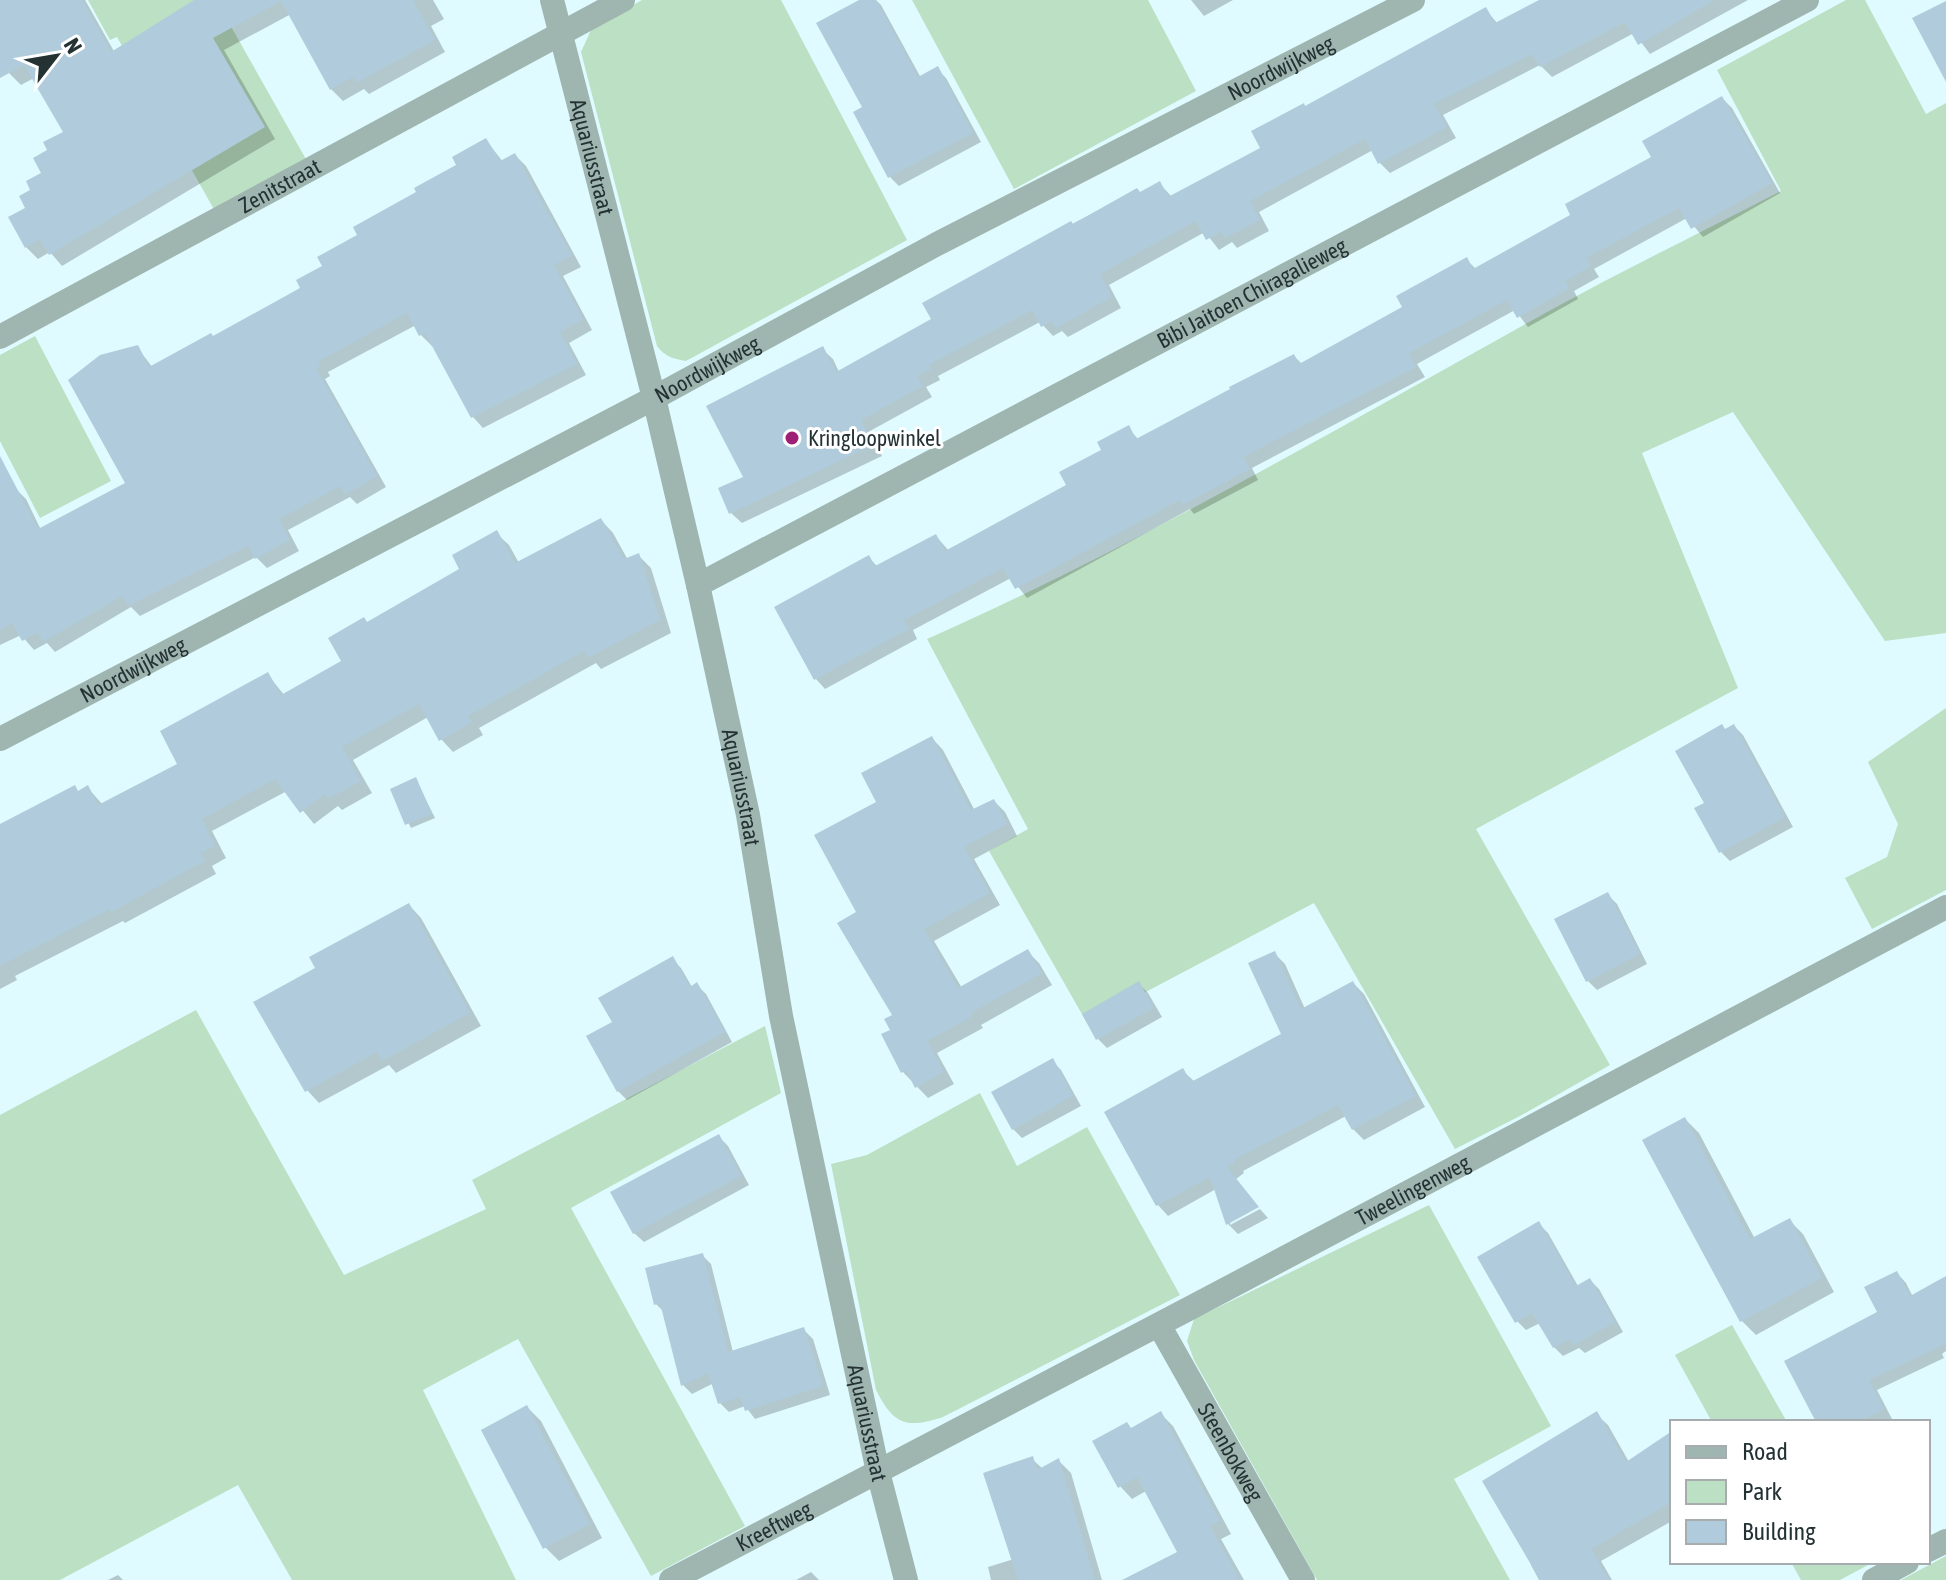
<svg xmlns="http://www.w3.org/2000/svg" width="1946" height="1580" font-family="'Asap Condensed',sans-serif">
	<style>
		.green { fill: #bce0c3 }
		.shadow { fill: #0003 }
		.building { fill: #b0ccdc }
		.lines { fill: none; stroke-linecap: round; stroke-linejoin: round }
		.street { stroke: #9fb5af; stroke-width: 24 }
		.poi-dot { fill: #9d2075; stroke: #fff; stroke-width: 3 }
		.labels { text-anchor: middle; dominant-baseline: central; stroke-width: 6; stroke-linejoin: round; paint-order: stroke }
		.street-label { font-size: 22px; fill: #243234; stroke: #fff }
		.poi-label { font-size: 22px; fill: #243234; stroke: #fff; text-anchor: start }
	</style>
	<rect width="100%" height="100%" fill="#dffbff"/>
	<g class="green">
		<polygon points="88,0 216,0 307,161 216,213 117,37 110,40"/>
		<path d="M642,0H781L907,240L686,361C674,359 665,357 657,346L581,52L591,30Z"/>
		<polygon points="912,0 1148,0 1196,91 1014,189"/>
		<path d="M1846,0H1865L1926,114L1946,103V633L1885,641L1733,412L1642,453L1738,688L1476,829L1610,1065L1520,1116L1455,1149L1314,903L1087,1023L989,851L1028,829L927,639C1142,544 1344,424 1549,311C1625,269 1704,231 1781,191L1717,70Z"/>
		<polygon points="35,336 111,481 40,518 0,441 0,355"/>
		<polygon points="1946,708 1946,890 1872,929 1845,878 1887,857 1898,824 1868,762"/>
		<polygon points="196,1010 344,1275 486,1209 472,1180 765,1026 781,1093 571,1208 745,1526 651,1576 518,1339 423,1390 516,1580 292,1580 238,1485 60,1580 0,1580 0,1115"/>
		<path d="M980,1093L1017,1166L1087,1127L1180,1295L943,1417C906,1429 894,1425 876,1390L831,1164L867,1155Z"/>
		<polygon points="1429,1205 1551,1426 1454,1479 1510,1580 1317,1580 1194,1360 1187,1341 1194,1319"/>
		<polygon points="1732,1325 1787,1422 1712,1422 1675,1355"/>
		<polygon points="1946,1556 1946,1580 1901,1580"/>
		<polygon points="1791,1562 1866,1562 1868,1565 1840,1580 1801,1580"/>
	</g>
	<g class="shadow">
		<polygon points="0,0 85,0 115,53 198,0 433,0 444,19 431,26 445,52 369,94 364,89 343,101 331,89 291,14 224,50 275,139 62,266 50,252 38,259 26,247 28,209 33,191 44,174 50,151 66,132 34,78 21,85 9,73 0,57"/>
		<polygon points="863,0 876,0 881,5 921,78 937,69 946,78 981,142 899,186 890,177 864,108"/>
		<polygon points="1191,0 1233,0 1204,16"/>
		<polygon points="1543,0 1748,0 1650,54 1634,33 1552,77 1540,65 1443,115 1456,138 1390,173 1380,163 1373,150 1259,212 1269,231 1237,248 1232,242 1219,250 1205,232 1109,285 1121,308 1068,337 1062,331 1053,336 1040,322 938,376 940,380 926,387 932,397 870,431 882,456 742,523 731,513 745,478 822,349 833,359 839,372 934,320 998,263 1137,190 1141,194 1159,183 1172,197 1263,149 1306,108 1486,10 1498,24"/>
		<polygon points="1722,98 1732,108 1780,193 1703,237 1687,218 1594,269 1599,277 1574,291 1578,299 1528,327 1515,310 1417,364 1425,377 1252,468 1258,480 1194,514 1190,509 1027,598 1011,578 913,630 917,639 825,689 816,679 869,558 878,567 936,536 949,551 1069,485 1128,428 1139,440 1294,356 1302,364 1405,308 1467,260 1477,270 1573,215 1653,158"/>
		<polygon points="486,140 503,162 515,155 526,166 581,267 563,276 592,330 569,343 586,375 483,428 473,417 433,345 432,346 421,335 416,325 328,372 330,376 325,379 386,487 357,504 350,497 288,530 299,551 267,568 256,557 140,616 131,607 55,652 47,643 34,650 21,635 0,645 0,493 15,488 26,499 41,530 128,484 137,347 153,368 214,338 303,289 360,236 459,166"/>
		<polygon points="601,520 613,533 628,560 639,556 651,568 671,633 601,669 596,663 479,728 483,735 453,752 441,739 428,717 353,760 372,793 342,810 338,806 314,824 287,791 212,831 226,858 212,866 216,874 125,923 123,921 15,976 17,980 0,989 0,827 88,788 103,805 180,765 268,675 285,696 344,662 368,624 462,570 496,533 509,545 519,563"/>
		<polygon points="1734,726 1743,735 1793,827 1730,861 1721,852 1697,809 1706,804 1726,730"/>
		<polygon points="932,738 943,750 975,811 994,801 1005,812 1017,836 974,859 1000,905 934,941 962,988 1027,951 1039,963 1052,985 981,1025 983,1028 937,1053 954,1084 928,1098 902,1071 892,1030 894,1016 858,913 879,803"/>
		<polygon points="416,780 435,818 411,828 392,790"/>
		<polygon points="1608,895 1617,904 1647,964 1597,990 1588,981"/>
		<polygon points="409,905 421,918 481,1026 396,1073 389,1065 319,1103 307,1090 318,969"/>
		<polygon points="1275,954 1285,964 1305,1009 1353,983 1364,994 1425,1107 1364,1140 1353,1129 1346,1116 1243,1171 1244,1173 1236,1179 1230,1225 1260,1209 1268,1218 1238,1234 1228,1224 1216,1189 1168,1216 1158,1205 1107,1112 1183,1071 1195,1082 1283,1035"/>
		<polygon points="672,959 681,968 692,987 697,985 706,994 732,1042 627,1100 618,1091 614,1023"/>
		<polygon points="1139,984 1148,993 1162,1017 1107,1048 1098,1039"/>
		<polygon points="1052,1061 1061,1070 1081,1106 1022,1138 1013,1129"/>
		<polygon points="1685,1119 1699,1133 1755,1239 1789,1220 1803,1234 1834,1292 1756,1335 1742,1321"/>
		<polygon points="719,1137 728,1146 749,1185 644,1242 634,1233"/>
		<polygon points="1539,1224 1548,1233 1578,1286 1590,1280 1599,1289 1623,1332 1585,1353 1579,1348 1563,1356 1554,1347 1540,1323 1526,1330 1517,1321"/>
		<polygon points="702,1255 711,1264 733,1352 804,1330 813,1339 830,1395 755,1419 745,1406 729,1412 720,1403 714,1383 692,1394 683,1385 664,1312 656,1304"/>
		<polygon points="1897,1273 1906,1283 1913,1297 1946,1278 1946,1351 1942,1354 1944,1358 1877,1390 1892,1419 1885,1422 1819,1422 1879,1313"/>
		<polygon points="527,1407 541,1421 602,1538 559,1561 545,1547"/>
		<polygon points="1160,1413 1173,1426 1231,1534 1221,1539 1244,1580 1126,1580 1180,1553 1146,1491 1132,1499 1120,1486 1132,1429"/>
		<polygon points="1596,1414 1608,1425 1629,1462 1672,1433 1672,1521 1601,1561 1612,1580 1539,1580 1531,1565"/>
		<polygon points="1032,1459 1043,1469 1059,1461 1071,1473 1102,1580 991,1580 988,1567 1014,1559"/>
		<polygon points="811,1572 819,1580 796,1580"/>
		<polygon points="118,1575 123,1580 108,1580"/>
	</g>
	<g class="building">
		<polygon points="0,0 82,0 111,52 194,0 413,0 435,40 356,83 353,77 330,90 281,1 213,38 265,127 49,255 40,239 25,248 8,217 25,208 19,196 30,190 26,181 41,173 33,158 47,150 43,142 63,132 24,65 0,78"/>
		<polygon points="859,0 876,0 918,77 938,66 973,133 888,178 853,112 862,107 816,23"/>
		<polygon points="1539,0 1714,0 1638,45 1625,22 1540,67 1532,54 1434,104 1447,127 1378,164 1365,139 1250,201 1260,220 1225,238 1221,232 1206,240 1196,221 1100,274 1112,297 1056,328 1052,321 1041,327 1032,310 929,365 931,369 917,376 923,386 861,420 873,445 729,514 718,488 743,477 706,406 823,346 836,372 931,319 922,303 1071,221 1073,224 1137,188 1140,192 1160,181 1168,197 1260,148 1251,131 1304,103 1305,106 1486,7 1495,23"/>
		<polygon points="1946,1 1946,82 1912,18"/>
		<polygon points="1722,96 1772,183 1691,229 1679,208 1586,258 1591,266 1565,281 1570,288 1517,318 1507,300 1409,353 1416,367 1243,457 1250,469 1182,505 1180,500 1015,589 1003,568 904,620 909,629 814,680 774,607 869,555 875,566 936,534 945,551 1066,485 1059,472 1101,450 1097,442 1129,425 1136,439 1230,389 1229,387 1294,354 1299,364 1402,307 1396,296 1467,257 1473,269 1570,215 1565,204 1651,157 1642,141"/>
		<polygon points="486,138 500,161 515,153 572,256 554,265 583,319 560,332 577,364 471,418 425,333 419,336 407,313 319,361 321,365 316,368 377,476 345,495 341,486 279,519 290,540 255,559 248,546 128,606 122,596 43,642 38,632 22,641 12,623 0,630 0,456 38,529 125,483 68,380 100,355 138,345 149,367 211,333 213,336 300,288 296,280 322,266 317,257 357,235 353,227 416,192 414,188 456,165 452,157"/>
		<polygon points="601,518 624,559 639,553 660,620 587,658 584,651 468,716 472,722 439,741 419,704 342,747 361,781 328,799 325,794 300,813 275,779 202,819 215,846 201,853 205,861 111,912 110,909 0,966 0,824 75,785 78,791 88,785 98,805 177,764 160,731 268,672 281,695 341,661 328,638 364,617 367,622 459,569 452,555 497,530 515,563"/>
		<polygon points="1722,724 1725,729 1734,724 1785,817 1719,853 1694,808 1704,803 1675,751"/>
		<polygon points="932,736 971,810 994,799 1007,824 964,847 990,893 924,929 958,988 1028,949 1042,973 971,1013 973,1016 927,1041 944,1072 915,1088 906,1070 901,1073 881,1034 890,1030 884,1019 892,1015 837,923 856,912 814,835 876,802 861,773"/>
		<polygon points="416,777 432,814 405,825 390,789"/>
		<polygon points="1608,892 1640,954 1586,982 1554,919"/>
		<polygon points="409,903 470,1013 382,1061 377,1052 305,1092 253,1002 315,968 309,957"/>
		<polygon points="1275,951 1301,1009 1353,981 1416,1096 1352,1130 1338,1105 1234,1160 1235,1162 1227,1167 1259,1207 1226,1225 1210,1177 1156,1206 1104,1112 1183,1068 1191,1082 1281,1034 1248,963"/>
		<polygon points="673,956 690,987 697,982 725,1032 617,1092 586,1036 612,1022 598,998"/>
		<polygon points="1139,981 1154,1008 1096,1040 1082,1014"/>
		<polygon points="1053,1058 1073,1096 1012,1130 991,1092"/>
		<polygon points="1685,1117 1750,1239 1790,1218 1822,1278 1740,1322 1642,1140"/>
		<polygon points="719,1134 741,1176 633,1234 610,1192"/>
		<polygon points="1539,1221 1576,1286 1590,1278 1615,1322 1574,1345 1570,1339 1553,1348 1532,1313 1515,1323 1477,1257"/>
		<polygon points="703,1253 728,1352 804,1327 823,1386 745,1411 740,1397 718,1404 708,1373 681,1386 660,1303 654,1305 645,1268"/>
		<polygon points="1897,1271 1910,1296 1946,1276 1946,1344 1869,1380 1884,1409 1859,1422 1816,1422 1784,1361 1877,1312 1864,1287"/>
		<polygon points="527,1405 590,1524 543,1549 481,1430"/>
		<polygon points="1161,1411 1220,1521 1210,1526 1240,1580 1122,1580 1177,1552 1137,1477 1118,1488 1092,1441 1127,1422 1131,1428"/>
		<polygon points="1597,1411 1626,1462 1672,1431 1672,1502 1591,1549 1609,1580 1540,1580 1482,1481"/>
		<polygon points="1033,1456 1037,1470 1059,1458 1095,1580 1018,1580 983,1473"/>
	</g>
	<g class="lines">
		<g class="street">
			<path id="s1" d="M552,0L654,398L698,585L748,815L781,1016L878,1472L906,1580"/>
			<path id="s2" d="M0,337L623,0"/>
			<path id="s3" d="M698,585L1807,0"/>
			<path id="s4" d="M0,739L654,398L937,244L1413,0"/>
			<path id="s5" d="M1159,1325L1303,1580"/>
			<polyline points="1928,1550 1946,1541"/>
			<path id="s6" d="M671,1580L1194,1306L1946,907"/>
			<polyline points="1874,1580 1907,1562"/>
		</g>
	</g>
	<circle class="poi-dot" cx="792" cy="438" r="8"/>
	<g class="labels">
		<g class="street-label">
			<text stroke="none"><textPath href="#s4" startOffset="1446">Noordwijkweg</textPath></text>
			<text stroke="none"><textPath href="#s1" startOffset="162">Aquariusstraat</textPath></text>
			<text stroke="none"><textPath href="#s2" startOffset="318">Zenitstraat</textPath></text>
			<text stroke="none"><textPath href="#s3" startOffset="626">Bibi Jaitoen Chiragalieweg</textPath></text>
			<text stroke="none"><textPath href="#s4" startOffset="798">Noordwijkweg</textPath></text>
			<text stroke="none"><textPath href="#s4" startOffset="150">Noordwijkweg</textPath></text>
			<text stroke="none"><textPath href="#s1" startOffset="810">Aquariusstraat</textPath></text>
			<text stroke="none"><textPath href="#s6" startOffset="838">Tweelingenweg</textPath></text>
			<text stroke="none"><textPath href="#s1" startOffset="1458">Aquariusstraat</textPath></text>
			<text stroke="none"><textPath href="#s5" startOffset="146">Steenbokweg</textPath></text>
			<text stroke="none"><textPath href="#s6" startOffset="116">Kreeftweg</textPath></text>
		</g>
		<g class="poi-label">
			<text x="808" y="438">Kringloopwinkel</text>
		</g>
	</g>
	<rect x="1670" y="1420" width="260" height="144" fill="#ffffff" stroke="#a7adae" stroke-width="2"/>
	<rect x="1686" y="1446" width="40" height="12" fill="#9fb5af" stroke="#a7adae" stroke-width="2"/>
	<text x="1742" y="1460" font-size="24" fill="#243234">Road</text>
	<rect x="1686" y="1480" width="40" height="24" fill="#bce0c3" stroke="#a7adae" stroke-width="2"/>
	<text x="1742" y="1500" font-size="24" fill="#243234">Park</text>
	<rect x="1686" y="1520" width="40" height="24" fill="#b0ccdc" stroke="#a7adae" stroke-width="2"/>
	<text x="1742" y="1540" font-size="24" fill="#243234">Building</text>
	<g transform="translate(56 56) rotate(59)" stroke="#ffffff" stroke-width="6" paint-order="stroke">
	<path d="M0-6L14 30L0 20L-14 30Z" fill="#243234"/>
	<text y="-12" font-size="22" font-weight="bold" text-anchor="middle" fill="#243234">N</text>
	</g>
</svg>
